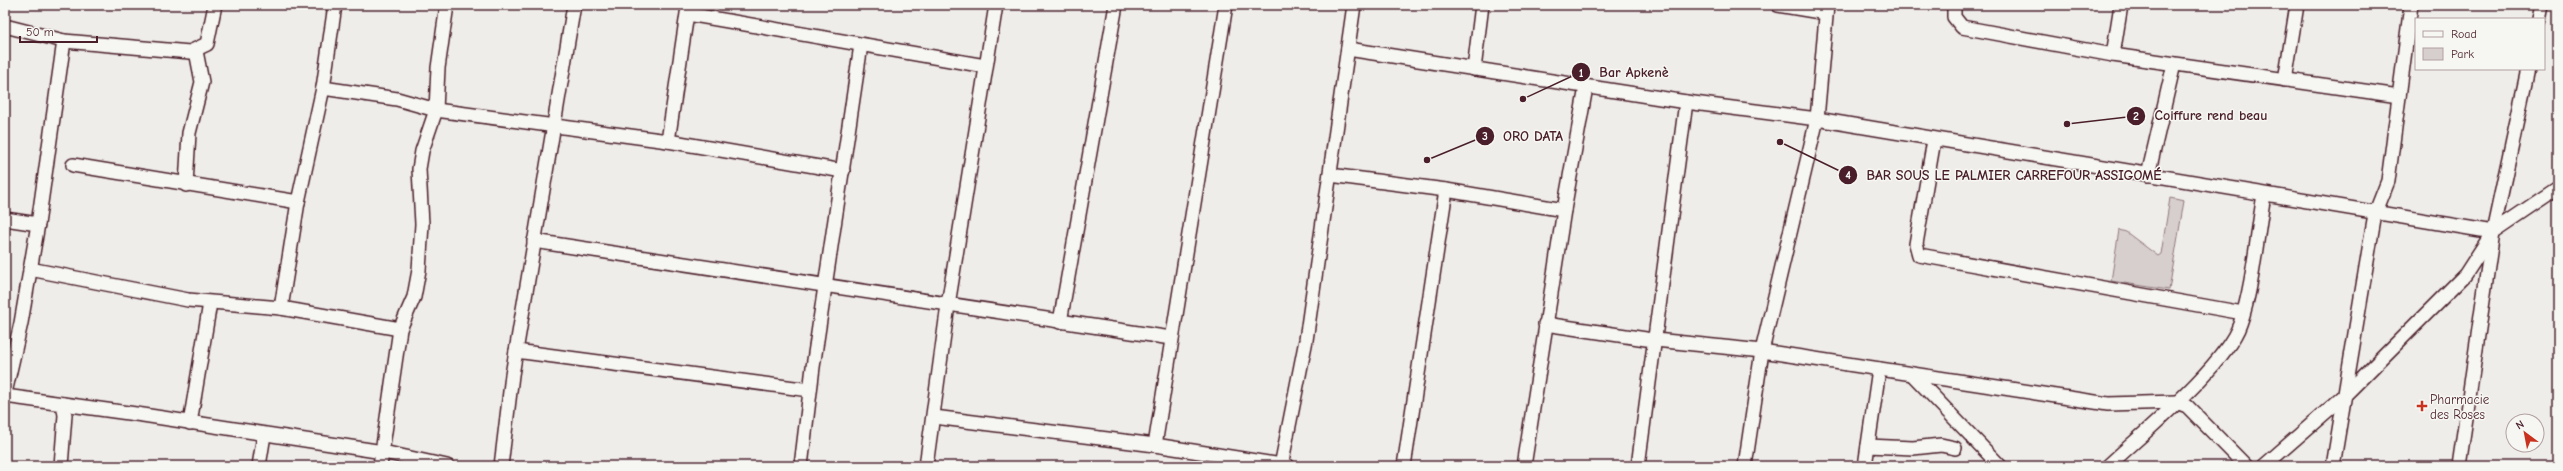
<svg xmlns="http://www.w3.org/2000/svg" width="2563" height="471" font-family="'Comic Neue',sans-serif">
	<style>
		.green { fill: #d7cfce; stroke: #90777c }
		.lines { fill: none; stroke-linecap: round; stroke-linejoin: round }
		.minor-casing { stroke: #4a1f2b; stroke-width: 16 }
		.minor { stroke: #f6f6f2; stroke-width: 13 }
		.poi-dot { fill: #c8321e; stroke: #f6f6f2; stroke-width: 1.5 }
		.labels { text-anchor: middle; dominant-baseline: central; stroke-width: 3; stroke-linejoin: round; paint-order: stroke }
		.poi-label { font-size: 13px; fill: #4a1f2b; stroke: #f6f6f2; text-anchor: start }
		.leader { fill: none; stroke: #4a1f2b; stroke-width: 1.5 }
		.callout-dot { fill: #4a1f2b; stroke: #f6f6f2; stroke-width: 1.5 }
		.mark-label { font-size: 12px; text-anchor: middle; font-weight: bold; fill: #fff }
		.callout-label { font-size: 14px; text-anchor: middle; font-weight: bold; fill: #4a1f2b; stroke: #f6f6f2; stroke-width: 3; stroke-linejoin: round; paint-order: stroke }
	</style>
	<rect width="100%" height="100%" fill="#efedea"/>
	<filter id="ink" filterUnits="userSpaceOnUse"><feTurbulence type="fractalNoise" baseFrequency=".025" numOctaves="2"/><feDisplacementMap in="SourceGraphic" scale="8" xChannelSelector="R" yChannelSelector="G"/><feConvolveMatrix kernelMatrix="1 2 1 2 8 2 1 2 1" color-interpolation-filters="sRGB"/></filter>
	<g filter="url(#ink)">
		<polygon class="green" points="2170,198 2184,201 2169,290 2111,281 2119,230 2126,232 2158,256 2161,254"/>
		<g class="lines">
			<defs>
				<g id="minor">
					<polyline points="1778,5 1826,13"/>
					<polyline points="1954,5 1954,17 1962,27 2113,55 2399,96"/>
					<polyline points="688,14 985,66"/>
					<polyline points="2539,19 2542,5"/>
					<polyline points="5,26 64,41 190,52 207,44 215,5"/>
					<polyline points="1348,49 1686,102 1817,119 2493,232"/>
					<polyline points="2113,55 2121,5"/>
					<polyline points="1474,69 1482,5"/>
					<polyline points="2285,80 2297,5"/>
					<polyline points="323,88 397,99 436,110 668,141 843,171"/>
					<polyline points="1934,140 1916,244 1919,255 2243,313"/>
					<polyline points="668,141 688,7"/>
					<polyline points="73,165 298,202"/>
					<polyline points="1330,175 1446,190 1564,210"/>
					<polyline points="2148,175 2174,64"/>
					<polyline points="186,185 189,133 202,82 196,51"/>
					<polyline points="5,219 38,224"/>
					<polyline points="534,241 1171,338"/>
					<polyline points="30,269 188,300 281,308 400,329"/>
					<polyline points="281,308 298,202 323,88 335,5"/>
					<polyline points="1060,322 1116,5"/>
					<polyline points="1545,324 1646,339 1762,351 2108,404 2176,402 2187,406 2246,466"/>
					<polyline points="516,351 810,390"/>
					<polyline points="1912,374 2000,466"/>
					<polyline points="5,393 21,323 38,224 64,41"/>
					<polyline points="5,396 143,415 383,452 447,466"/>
					<polyline points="934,417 1155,445 1288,466"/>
					<polyline points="190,423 210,303"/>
					<polyline points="1155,445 1226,5"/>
					<polyline points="1868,446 1913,448 1941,445 1955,448"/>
					<polyline points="61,466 65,415 63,404"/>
					<polyline points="259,466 264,435"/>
					<polyline points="380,466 400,329 414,297 419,270 422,224 419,169 422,151 436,110 438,68 447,5"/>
					<polyline points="501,466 512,375 574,5"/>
					<polyline points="801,466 813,367 861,45"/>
					<polyline points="926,466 948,305 996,5"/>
					<polyline points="1281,466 1306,340 1354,5"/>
					<polyline points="1404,466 1446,190"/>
					<polyline points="1524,466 1564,210 1586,87"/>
					<polyline points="1638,466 1686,102"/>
					<polyline points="1745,466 1762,351 1817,119 1827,5"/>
					<polyline points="1865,466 1879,369"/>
					<path d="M2108,466C2142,434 2226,365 2240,324C2253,288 2257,234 2264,195"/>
					<polyline points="2264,466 2343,397 2465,275 2493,232 2558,188"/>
					<polyline points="2333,466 2370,243 2375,214 2388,181 2411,5"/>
					<polyline points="2459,466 2493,232 2528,69"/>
				</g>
			</defs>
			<use href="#minor" class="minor-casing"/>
			<use href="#minor" class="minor"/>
		</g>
	</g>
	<path class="poi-dot" d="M2420 400h4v4h4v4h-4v4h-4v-4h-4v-4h4z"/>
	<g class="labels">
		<g class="poi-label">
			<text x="2430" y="399">Pharmacie<tspan x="2430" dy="15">des Roses</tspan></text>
		</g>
	</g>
	<path class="leader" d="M1523 99L1581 72M2067 124L2136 116M1427 160L1485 136M1780 142L1848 175"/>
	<g class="callout-dot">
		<circle cx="1523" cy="99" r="4"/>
		<circle cx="2067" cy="124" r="4"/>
		<circle cx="1427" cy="160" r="4"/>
		<circle cx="1780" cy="142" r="4"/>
		<circle cx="1581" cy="72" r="10"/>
		<circle cx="2136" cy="116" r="10"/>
		<circle cx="1485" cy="136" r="10"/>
		<circle cx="1848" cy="175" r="10"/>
	</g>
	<g class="mark-label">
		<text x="1581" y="77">1</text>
		<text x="2136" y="120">2</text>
		<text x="1485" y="140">3</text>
		<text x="1848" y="179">4</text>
	</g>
	<g class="callout-label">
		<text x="1634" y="77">Bar Apkenè</text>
		<text x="2211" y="120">Coiffure rend beau</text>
		<text x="1533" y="141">ORO DATA</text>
		<text x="2014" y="180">BAR SOUS LE PALMIER CARREFOUR ASSIGOMÉ</text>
	</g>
	<rect width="2563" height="471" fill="none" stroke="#f6f6f2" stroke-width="20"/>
	<rect x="10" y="10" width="2543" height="451" fill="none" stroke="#4a1f2b" stroke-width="1.5" filter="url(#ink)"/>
	<rect x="2415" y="18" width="130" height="52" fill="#f6f6f2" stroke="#b1a0a2"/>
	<rect x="2423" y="31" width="20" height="6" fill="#f6f6f2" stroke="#b1a0a2"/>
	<text x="2451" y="38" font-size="12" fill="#4a1f2b">Road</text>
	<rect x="2423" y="48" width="20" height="12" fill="#d7cfce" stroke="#b1a0a2"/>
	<text x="2451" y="58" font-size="12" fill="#4a1f2b">Park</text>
	<g transform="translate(2525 433) rotate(328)"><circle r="19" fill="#f6f6f2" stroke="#b1a0a2"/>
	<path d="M0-3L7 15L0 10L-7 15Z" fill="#c8321e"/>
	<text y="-6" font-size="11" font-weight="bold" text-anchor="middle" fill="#4a1f2b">N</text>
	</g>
	<path d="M20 36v6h77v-6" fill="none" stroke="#4a1f2b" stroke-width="2"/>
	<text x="26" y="36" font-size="12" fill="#4a1f2b" stroke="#f6f6f2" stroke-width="3" paint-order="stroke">50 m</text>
</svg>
